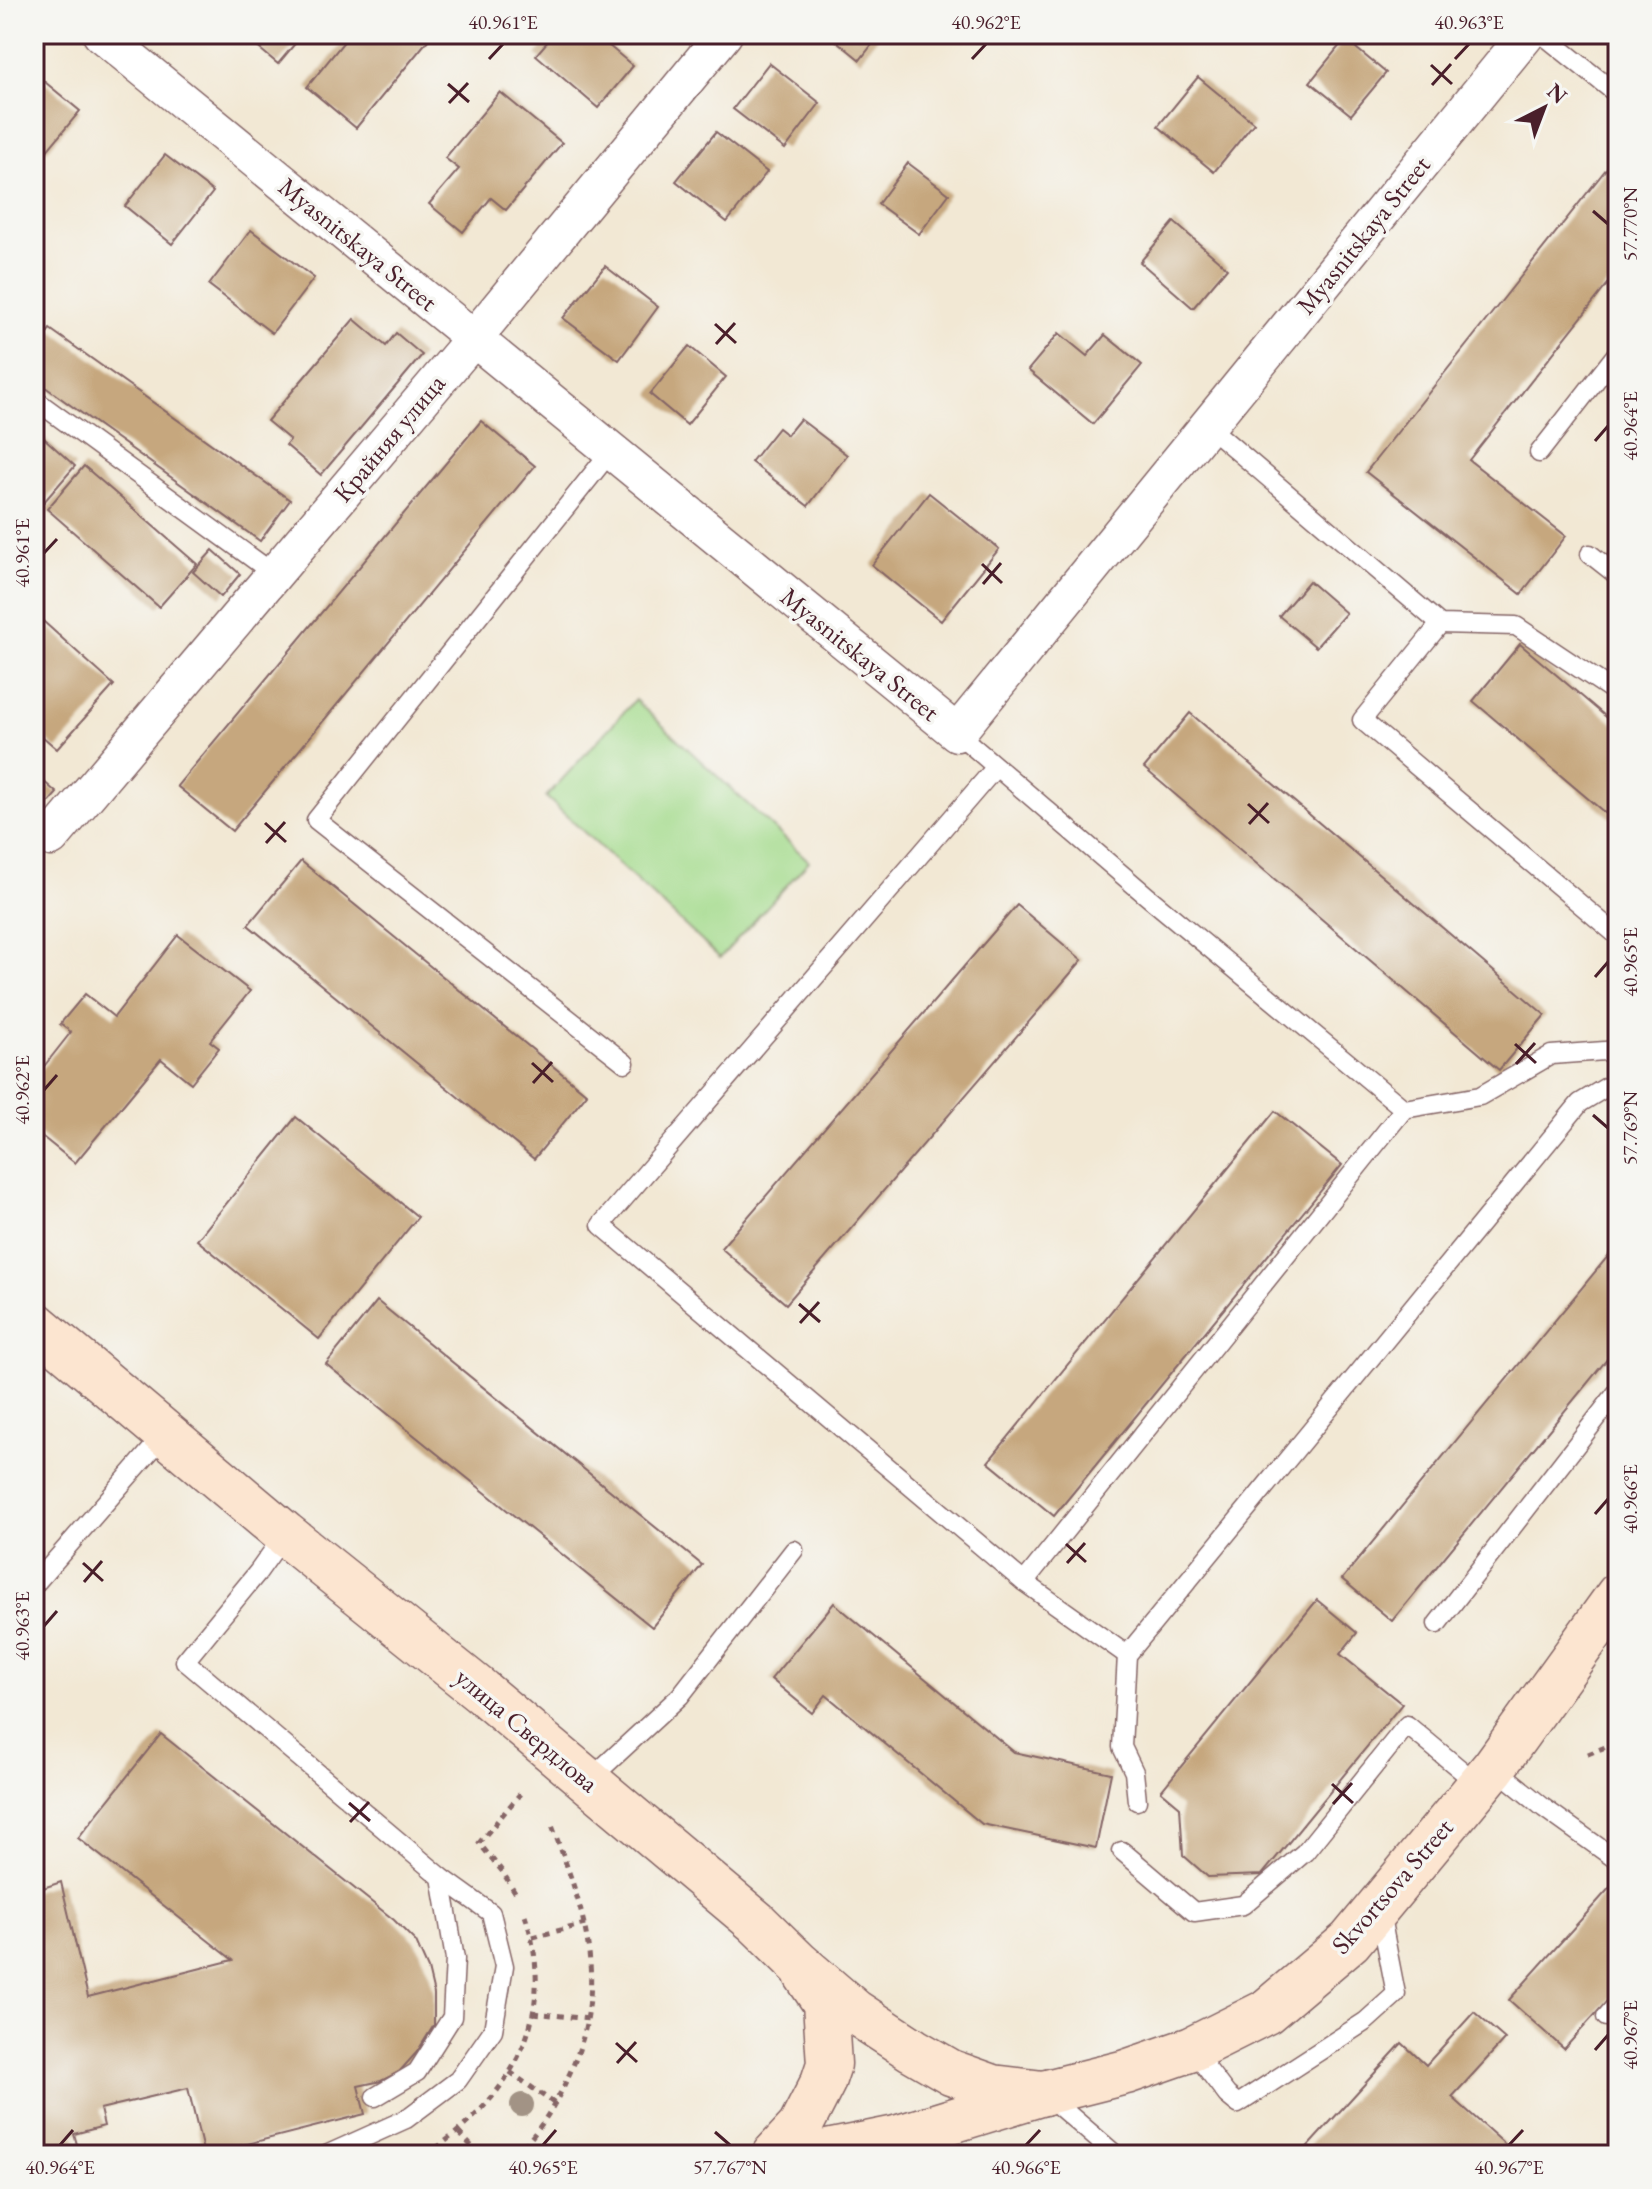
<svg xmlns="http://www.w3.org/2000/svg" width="1652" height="2189" font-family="'EB Garamond',serif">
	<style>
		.green { fill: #a4db8d; stroke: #777d5c; stroke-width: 2 }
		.building { fill: #c6a77e }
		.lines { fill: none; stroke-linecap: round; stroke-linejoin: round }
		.lane-casing { stroke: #856566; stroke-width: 21 }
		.street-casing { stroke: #856566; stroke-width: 39 }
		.secondary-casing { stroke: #856566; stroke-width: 47 }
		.path { stroke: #856566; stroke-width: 5; stroke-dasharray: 6 6; stroke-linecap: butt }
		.lane { stroke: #fff; stroke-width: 18 }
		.street { stroke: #fff; stroke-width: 36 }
		.secondary { stroke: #fce5d0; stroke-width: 44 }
		.tree { fill: #a29385 }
		.ticks { fill: none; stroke: #4a1f2b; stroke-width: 3 }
		.labels { text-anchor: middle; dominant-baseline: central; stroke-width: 7; stroke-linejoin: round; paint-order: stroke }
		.street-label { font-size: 26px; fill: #4a1f2b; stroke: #f6f6f2 }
		.neatline { fill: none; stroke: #4a1f2b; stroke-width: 3 }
		.ticks-label { font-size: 20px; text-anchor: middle; fill: #4a1f2b }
	</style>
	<rect width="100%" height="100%" fill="#f6f6f2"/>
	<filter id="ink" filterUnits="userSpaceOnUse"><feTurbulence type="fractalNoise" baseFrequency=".0125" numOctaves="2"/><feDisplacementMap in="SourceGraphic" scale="16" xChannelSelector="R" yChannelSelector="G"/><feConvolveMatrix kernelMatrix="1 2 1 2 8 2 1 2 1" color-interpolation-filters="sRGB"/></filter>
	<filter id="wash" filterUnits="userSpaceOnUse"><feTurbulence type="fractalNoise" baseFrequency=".006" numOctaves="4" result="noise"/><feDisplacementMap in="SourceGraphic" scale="32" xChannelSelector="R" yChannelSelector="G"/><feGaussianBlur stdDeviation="1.8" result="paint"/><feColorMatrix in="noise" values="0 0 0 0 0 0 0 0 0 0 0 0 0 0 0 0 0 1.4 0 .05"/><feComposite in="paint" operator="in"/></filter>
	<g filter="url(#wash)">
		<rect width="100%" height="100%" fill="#f2e8d4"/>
		<polygon class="green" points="635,700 809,861 720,958 546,797"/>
		<g id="blocks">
			<g class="building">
				<polygon points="242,34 303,34 278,64"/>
				<polygon points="350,34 433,34 356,128 307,87"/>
				<polygon points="554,34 595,34 633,66 598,108 536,55"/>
				<polygon points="828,34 880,34 860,60"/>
				<polygon points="1345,39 1386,73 1351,115 1310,82"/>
				<polygon points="769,63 820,103 785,149 733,109"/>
				<polygon points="34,73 80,111 46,152 34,143"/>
				<polygon points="1198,77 1254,123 1214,172 1158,126"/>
				<polygon points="500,92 562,143 506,210 491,198 463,232 429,204 459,169 445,158"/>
				<polygon points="716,132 767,172 727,222 676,181"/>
				<polygon points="1618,154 1618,271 1469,460 1566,536 1521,594 1366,472"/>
				<polygon points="165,155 213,192 172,244 125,206"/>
				<polygon points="908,163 949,194 919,234 878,204"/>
				<polygon points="1174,222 1227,268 1193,308 1140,262"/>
				<polygon points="251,230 314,278 272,333 209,285"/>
				<polygon points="605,266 658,307 619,360 563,318"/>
				<polygon points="354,319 386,346 396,333 422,355 321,475 286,445 290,440 267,421"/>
				<polygon points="50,329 290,500 260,541 34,379 34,352"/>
				<polygon points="1059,333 1087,356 1105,335 1142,365 1093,424 1028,370"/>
				<polygon points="689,346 726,377 687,425 650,394"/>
				<polygon points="800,419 847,455 808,506 751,462 778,428 787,435"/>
				<polygon points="481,421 535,466 232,831 177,786"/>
				<polygon points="34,429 75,466 37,510 34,507"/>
				<polygon points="84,466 197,564 159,607 47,509"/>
				<polygon points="929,493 999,549 941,621 872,565"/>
				<polygon points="213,550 240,574 221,597 193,572"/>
				<polygon points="1309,581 1346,613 1316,647 1279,616"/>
				<polygon points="34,613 114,685 57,749 34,729"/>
				<polygon points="1520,644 1618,727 1618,824 1473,701"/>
				<polygon points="1190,713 1545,1015 1499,1070 1144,768"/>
				<polygon points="34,773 57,793 39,813 34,808"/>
				<polygon points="301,861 587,1094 534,1159 248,925"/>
				<polygon points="1017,905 1082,960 786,1304 721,1248"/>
				<polygon points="178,935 250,991 210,1041 219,1048 191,1083 161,1059 75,1163 34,1130 34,1079 71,1032 60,1024 85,994 114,1017"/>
				<polygon points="1275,1111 1342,1165 1054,1516 988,1462"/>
				<polygon points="296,1117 418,1217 319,1339 197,1240"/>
				<polygon points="1618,1244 1618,1346 1392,1621 1342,1579"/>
				<polygon points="377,1301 702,1565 652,1627 326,1364"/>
				<polygon points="1317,1600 1357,1633 1340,1654 1402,1704 1262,1875 1208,1877 1183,1855 1180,1807 1161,1791"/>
				<polygon points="834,1603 1014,1752 1111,1773 1096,1848 982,1824 826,1695 812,1713 771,1679"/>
				<polygon points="161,1734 394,1920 416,1942 428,1969 434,1994 434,2025 417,2052 399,2072 381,2081 358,2086 365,2114 204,2155 188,2088 100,2109 104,2126 74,2134 80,2155 34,2155 34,1891 61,1882 88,1997 233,1960 78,1838"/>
				<polygon points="1613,1884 1618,1889 1618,1989 1564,2049 1509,2000"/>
				<polygon points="1474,2012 1505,2039 1452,2097 1517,2155 1300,2155 1402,2043 1426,2065"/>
			</g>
		</g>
	</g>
	<g filter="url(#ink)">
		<use href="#blocks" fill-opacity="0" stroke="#856566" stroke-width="2"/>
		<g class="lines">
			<defs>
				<g id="lane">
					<polyline points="1542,34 1618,95"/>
					<polyline points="34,399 274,574"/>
					<polyline points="1208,426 1440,624 1516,626 1618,694"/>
					<polyline points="611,451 316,820 625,1063"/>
					<polyline points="1539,453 1618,352"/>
					<polyline points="1590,554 1618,576"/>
					<polyline points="1440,624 1362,720 1618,936"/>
					<polyline points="957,733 1147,896 1404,1109 1480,1096 1551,1055 1618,1050"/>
					<polyline points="996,767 601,1225 1024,1582"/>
					<polyline points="285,1534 258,1572 185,1661 441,1877 455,1959 452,2017 417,2072 375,2097"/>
					<polyline points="34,1585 165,1434"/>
					<polyline points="1437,1624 1618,1391"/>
					<polyline points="1127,1655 1024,1582 1404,1109"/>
					<polyline points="1494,1767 1544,1808 1618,1861"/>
					<polyline points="589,1780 680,1696 794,1550"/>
					<polyline points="1137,1801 1134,1772 1122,1747 1127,1655 1580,1103 1618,1080"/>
					<polyline points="1122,1851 1194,1912 1243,1905 1305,1852 1407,1725 1479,1785"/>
					<polyline points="1606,2017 1618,2003"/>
					<polyline points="1192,2049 1227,2095 1238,2104 1366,2021 1396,1994 1380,1912"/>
					<polyline points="1045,2094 1116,2155"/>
					<polyline points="326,2155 406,2119 458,2080 493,2030 504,1966 491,1913 441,1877"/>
				</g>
				<g id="street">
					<polyline points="101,34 957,733 1527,34"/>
					<polyline points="51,838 474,338 724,34"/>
				</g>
				<g id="secondary">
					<polyline points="34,1323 285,1534 481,1691 756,1922 798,1963 855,2012 913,2050 951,2072 993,2087 1043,2093"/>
					<polyline points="774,2155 800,2127 823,2082 829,2064 825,2003 806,1975"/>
					<polyline points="812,2155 896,2138 1043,2093 1126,2072 1192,2049 1266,2012 1350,1941 1494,1767 1618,1595"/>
				</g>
			</defs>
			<use href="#lane" class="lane-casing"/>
			<use href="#street" class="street-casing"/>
			<use href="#secondary" class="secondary-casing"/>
			<g class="path">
				<polyline points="1588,1754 1618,1742"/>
				<polyline points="515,1892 502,1871 479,1843 520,1794"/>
				<polyline points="533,1937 585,1924"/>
				<polyline points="534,2013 589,2019"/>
				<polyline points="510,2072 555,2104"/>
				<polyline points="459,2133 480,2155"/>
				<path d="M426,2155C513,2097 560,2016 524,1912"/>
				<path d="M515,2155C538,2133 554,2108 567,2079C612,1986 585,1913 551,1823"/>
			</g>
			<use href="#lane" class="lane"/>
			<use href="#street" class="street"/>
			<use href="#secondary" class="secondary"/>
		</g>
		<circle class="tree" cx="522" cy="2105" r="12"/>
	</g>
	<path class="ticks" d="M489,59L503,44M972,59L986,44M1455,59L1469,44M1431,65L1452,84M448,84L469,102M1432,85L1451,64M449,103L468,83M1593,211L1608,224M715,324L736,343M716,344L735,323M1595,441L1608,426M44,553L57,539M982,564L1002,583M983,584L1001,563M1248,804L1269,823M265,823L286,842M1249,824L1268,803M266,843L285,822M1595,977L1608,962M1515,1044L1536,1063M532,1063L553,1082M1516,1064L1535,1043M533,1083L552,1062M44,1090L57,1075M1593,1115L1608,1128M799,1304L820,1322M800,1323L819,1302M1595,1514L1608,1499M1066,1544L1086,1562M83,1563L103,1581M1067,1563L1085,1543M84,1582L102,1561M44,1626L57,1611M1332,1784L1353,1803M349,1803L370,1821M1333,1804L1352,1783M350,1822L369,1802M616,2043L637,2062M1595,2050L1608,2035M617,2063L636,2042M715,2132L730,2145M60,2145L73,2130M543,2145L556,2130M1026,2145L1040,2130M1509,2145L1523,2130"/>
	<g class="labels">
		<g class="street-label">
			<text transform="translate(1363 235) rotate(-51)">Myasnitskaya Street</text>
			<text transform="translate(358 244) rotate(39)">Myasnitskaya Street</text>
			<text transform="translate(389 438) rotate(-50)">Крайняя улица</text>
			<text transform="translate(860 654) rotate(39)">Myasnitskaya Street</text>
			<text transform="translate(527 1730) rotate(40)">улица Свердлова</text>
			<text transform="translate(1392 1886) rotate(-49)">Skvortsova Street</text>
		</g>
	</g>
	<rect width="1652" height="2189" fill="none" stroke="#f6f6f2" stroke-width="88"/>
	<g transform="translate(1544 108) rotate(42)" stroke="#f6f6f2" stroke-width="6" paint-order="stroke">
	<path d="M0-6L14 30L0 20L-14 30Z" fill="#4a1f2b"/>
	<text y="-12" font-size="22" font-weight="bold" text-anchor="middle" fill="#4a1f2b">N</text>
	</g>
	<rect x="44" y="44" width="1564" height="2101" class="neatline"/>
	<g class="ticks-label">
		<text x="503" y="29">40.961°E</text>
		<text x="986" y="29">40.962°E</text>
		<text x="1469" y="29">40.963°E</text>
		<text transform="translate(1630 224) rotate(-90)" y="7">57.770°N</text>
		<text transform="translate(1630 426) rotate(-90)" y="7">40.964°E</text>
		<text transform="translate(22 553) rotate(-90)" y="7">40.961°E</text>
		<text transform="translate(1630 962) rotate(-90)" y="7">40.965°E</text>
		<text transform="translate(22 1090) rotate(-90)" y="7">40.962°E</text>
		<text transform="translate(1630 1128) rotate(-90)" y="7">57.769°N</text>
		<text transform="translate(1630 1499) rotate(-90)" y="7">40.966°E</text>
		<text transform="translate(22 1626) rotate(-90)" y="7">40.963°E</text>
		<text transform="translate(1630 2035) rotate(-90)" y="7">40.967°E</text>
		<text x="60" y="2174">40.964°E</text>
		<text x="543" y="2174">40.965°E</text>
		<text x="730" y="2174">57.767°N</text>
		<text x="1026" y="2174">40.966°E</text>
		<text x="1509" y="2174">40.967°E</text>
	</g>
</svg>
